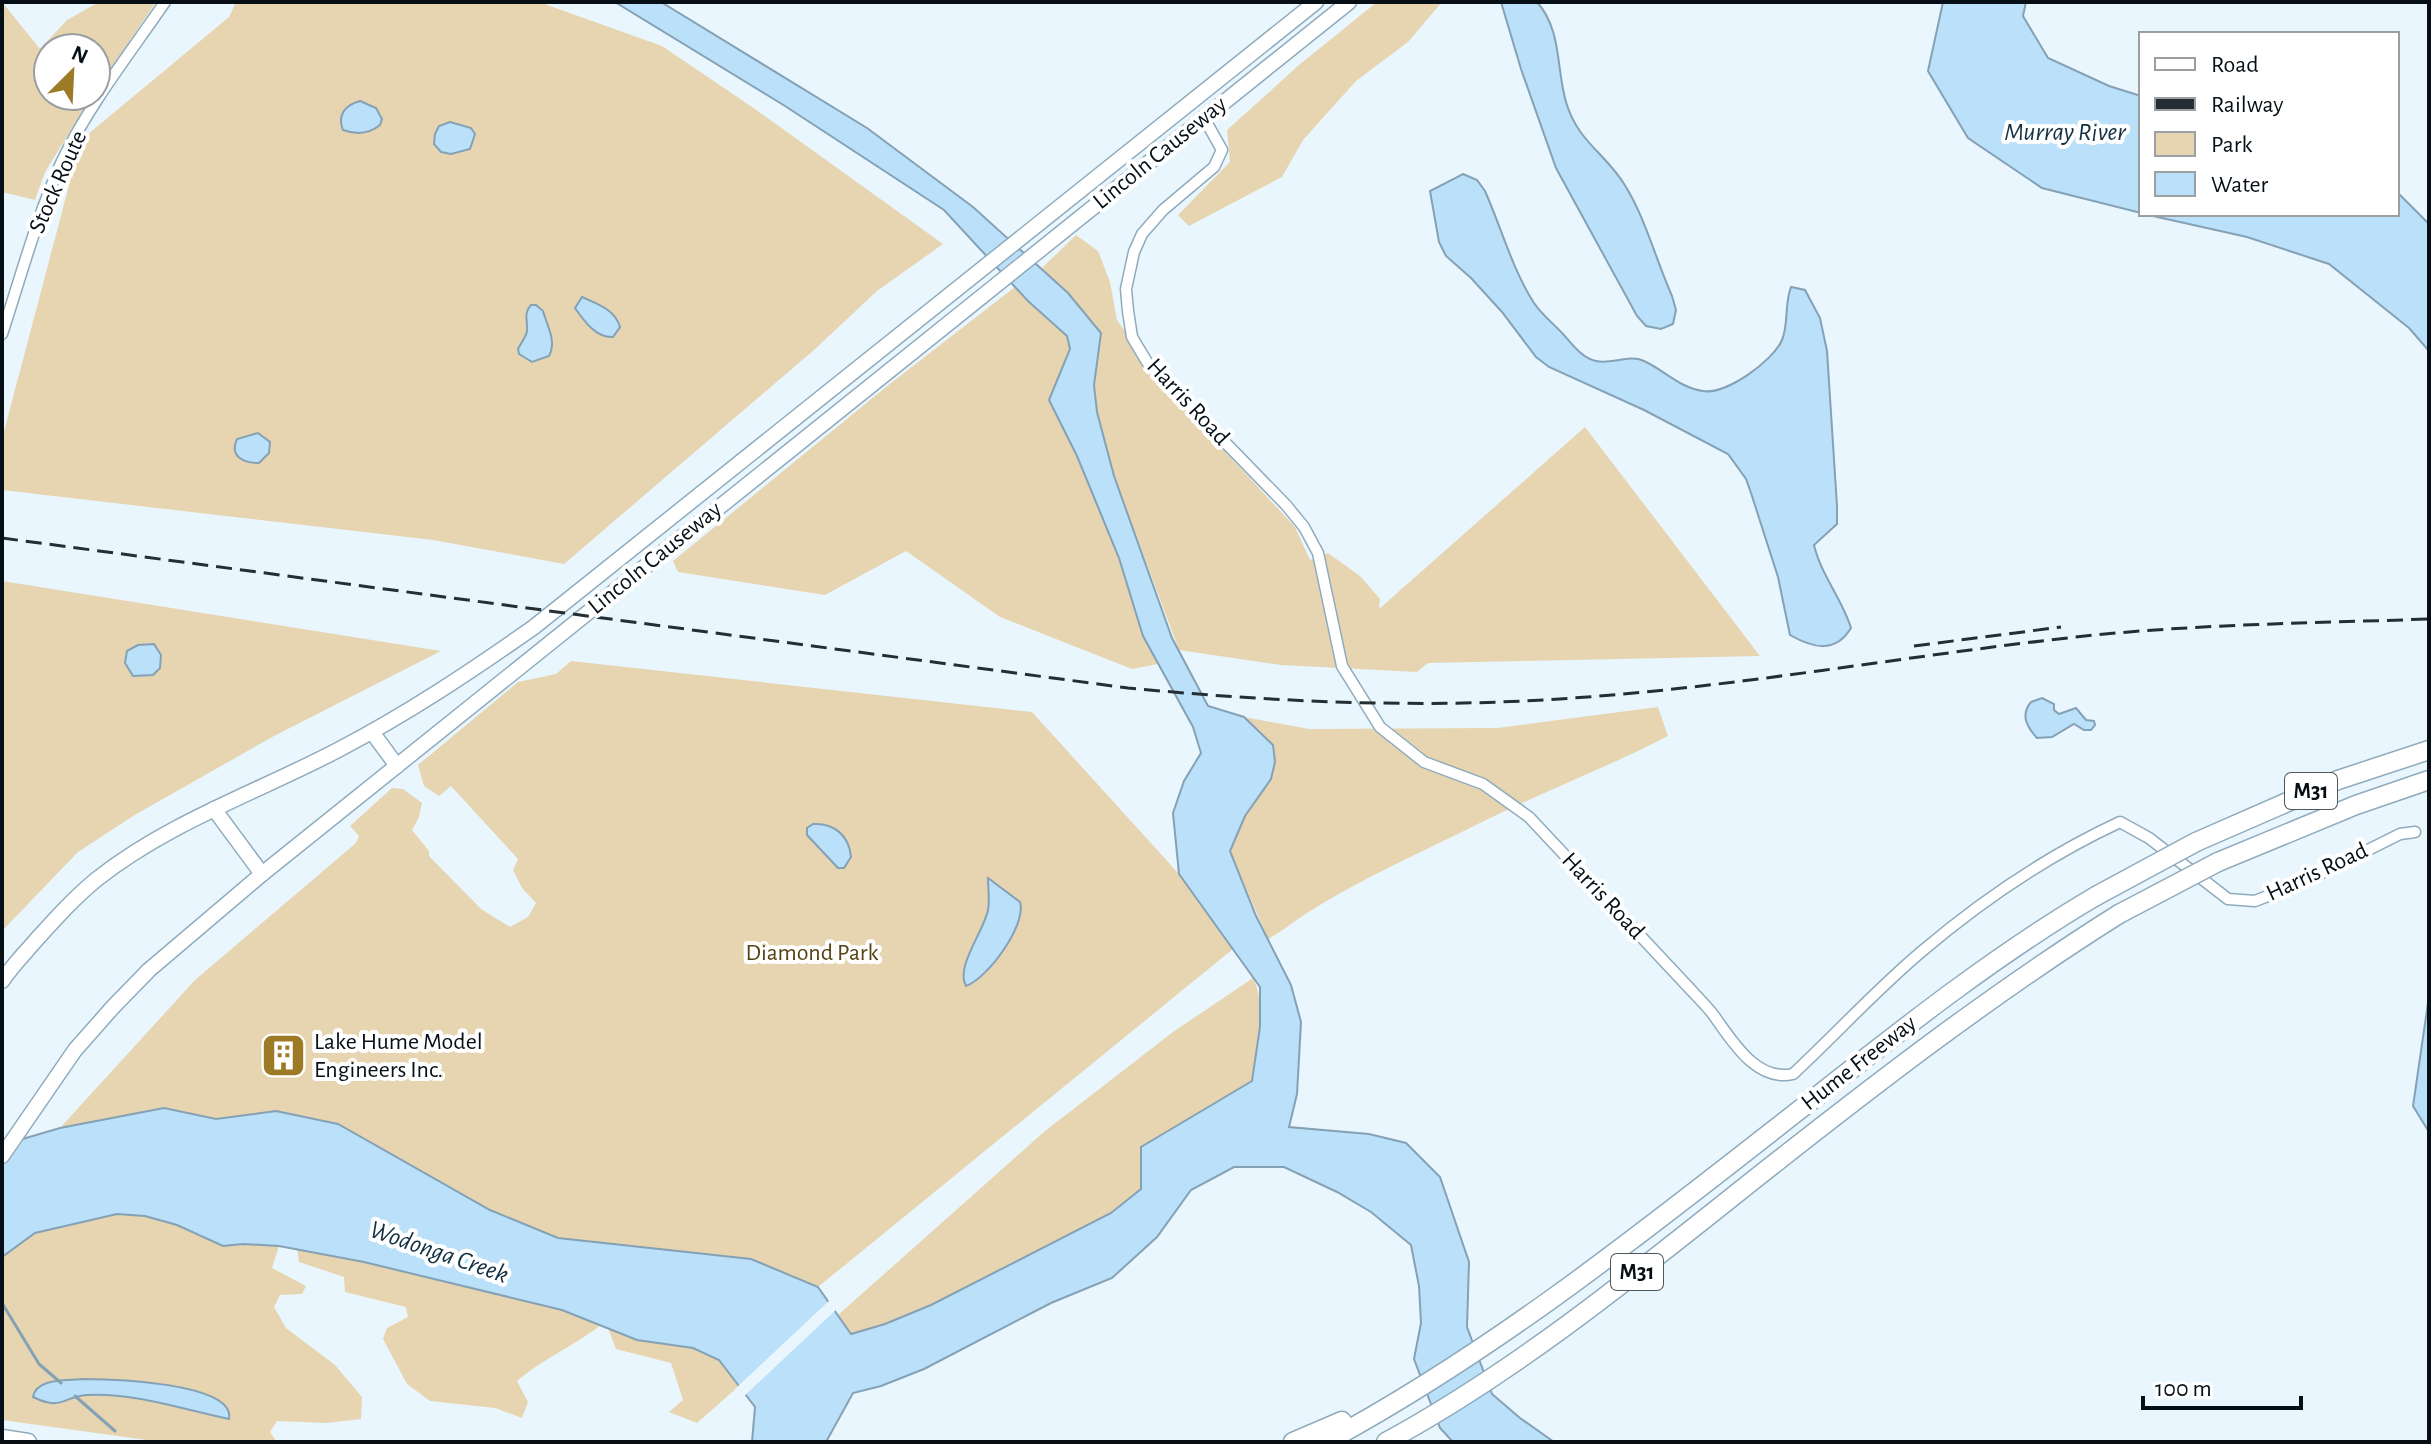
<svg xmlns="http://www.w3.org/2000/svg" width="2431" height="1444" font-family="'Alegreya Sans',sans-serif">
	<style>
		.green { fill: #e6d5b0; fill-rule: evenodd }
		.water { fill: #bbe0f9; stroke: #84a1b5; stroke-width: 2 }
		.pier { fill: #eaf6fd }
		.lines { fill: none; stroke-linecap: round; stroke-linejoin: round }
		.stream { stroke: #84a1b5; stroke-width: 3 }
		.street-casing { stroke: #8fabbd; stroke-width: 13 }
		.secondary-casing { stroke: #8fabbd; stroke-width: 17 }
		.primary-casing { stroke: #8fabbd; stroke-width: 19 }
		.highway-casing { stroke: #8fabbd; stroke-width: 21 }
		.street { stroke: #fff; stroke-width: 10 }
		.secondary { stroke: #fff; stroke-width: 14 }
		.primary { stroke: #fff; stroke-width: 16 }
		.highway { stroke: #fff; stroke-width: 18 }
		.rail { stroke: #242e35; stroke-width: 3; stroke-dasharray: 16 8; stroke-linecap: butt }
		.highway-bridge-casing { stroke: #8fabbd; stroke-width: 21; stroke-linecap: butt }
		.highway-bridge { stroke: #fff; stroke-width: 18 }
		.labels { text-anchor: middle; dominant-baseline: central; stroke-width: 8; stroke-linejoin: round; paint-order: stroke }
		.shield { fill: #fff; stroke: #50575b; stroke-width: 2 }
		.shield-label { font-size: 22px; font-weight: bold; fill: #050f15 }
		.street-label { font-size: 24px; fill: #050f15; stroke: #fff }
		.park-label { font-size: 24px; fill: #574312; stroke: #fff }
		.poi-label { font-size: 24px; fill: #050f15; stroke: #fff; text-anchor: start }
		.water-label { font-size: 26px; font-style: italic; fill: #143142; stroke: #fff }
	</style>
	<rect width="100%" height="100%" fill="#eaf6fd"/>
	<g class="green">
		<polygon points="2,2 40,49 67,20 99,2 156,2 96,90 96,48 48,48 48,96 92,96 45,172 35,200 2,192"/>
		<polygon points="236,2 539,2 662,46 755,109 943,244 877,291 814,350 564,564 433,540 2,490 2,439 81,140 229,17"/>
		<polygon points="1377,2 1442,2 1408,42 1356,81 1303,140 1282,177 1189,226 1178,215 1230,162 1227,130 1299,65"/>
		<polygon points="1076,235 1098,251 1110,282 1117,320 1159,380 1295,527 1310,560 1328,553 1360,576 1380,599 1379,609 1585,427 1760,656 1428,663 1417,672 1281,665 1179,650 1114,476 1097,412 1094,385 1101,333 1068,293 1041,269"/>
		<path d="M1015,287L1067,336L1070,349L1049,400C1075,452 1100,505 1119,560C1132,596 1141,631 1158,664L1132,669L1000,617L906,551L825,595L678,572L673,561L891,383Z"/>
		<polygon points="2,581 441,651 274,736 133,816 78,852 2,931"/>
		<polygon points="571,661 1032,712 1179,874 1233,949 818,1287 750,1259 558,1238 490,1210 338,1123 277,1111 216,1119 164,1108 60,1128 195,980 356,843 359,836 350,826 392,788 403,789 422,803 419,817 412,830 429,851 429,856 481,909 510,927 528,917 536,903 522,888 513,870 518,859 451,786 439,796 424,786 418,765 518,682 556,674"/>
		<path d="M1658,707L1668,736C1608,767 1545,791 1484,821C1424,851 1360,879 1304,915C1292,923 1281,932 1268,939L1230,851L1245,816L1271,779L1273,745L1244,717L1309,729L1497,728Z"/>
		<path d="M1253,978C1268,1009 1257,1048 1252,1081L1141,1147V1189L1111,1213L931,1305L885,1324L851,1334L838,1315L1045,1131L1173,1032Z"/>
		<path d="M117,1213L145,1216L178,1225L223,1246L243,1244L279,1246L272,1268L306,1286L302,1294L280,1295L274,1307L286,1328L335,1365L362,1397L361,1419L326,1423L277,1421L270,1432L277,1442H161L2,1420V1257L35,1233ZM121,1379L230,1418L108,1393L80,1396Z"/>
		<path d="M297,1249L364,1262L562,1310L601,1325C574,1346 542,1359 517,1381L528,1402L522,1418L495,1408L430,1401L407,1384L383,1339L387,1328L408,1317L406,1307L345,1292L344,1277L299,1262Z"/>
		<polygon points="608,1328 637,1340 693,1348 719,1360 739,1386 697,1423 669,1412 683,1400 671,1363 616,1349"/>
	</g>
	<g class="water">
		<polygon points="615,2 661,2 867,128 973,207 1068,293 1101,333 1094,385 1097,412 1114,476 1172,638 1208,706 1244,717 1273,745 1275,762 1271,779 1245,816 1230,851 1256,916 1291,985 1301,1022 1297,1094 1289,1127 1369,1134 1406,1143 1440,1177 1469,1262 1467,1327 1492,1394 1520,1418 1554,1442 1453,1442 1440,1428 1414,1359 1421,1323 1419,1286 1411,1245 1371,1212 1337,1192 1284,1167 1234,1167 1191,1190 1157,1237 1112,1278 1051,1303 924,1369 881,1386 853,1393 826,1442 752,1442 755,1407 719,1360 693,1348 637,1340 562,1310 364,1262 279,1246 243,1244 223,1246 177,1225 145,1216 117,1214 35,1233 2,1257 2,1145 60,1128 164,1108 216,1119 276,1111 338,1124 490,1210 558,1238 751,1259 818,1287 851,1334 885,1324 931,1305 1111,1213 1141,1189 1141,1147 1252,1081 1260,1027 1260,987 1179,874 1173,813 1184,781 1201,753 1193,727 1143,636 1119,558 1077,456 1049,400 1070,349 1067,336 1028,301 944,210 785,106"/>
		<path d="M1501,2H1537C1562,30 1556,68 1566,102C1578,143 1607,154 1626,187C1646,220 1656,260 1672,296L1676,310L1673,324L1661,329L1646,326L1637,316L1556,168L1521,69Z"/>
		<polygon points="1943,2 2026,2 2023,16 2048,58 2109,86 2141,96 2141,213 2042,188 1968,138 1928,71"/>
		<path d="M360,101L376,108L382,119L380,125C369,134 357,135 343,130C337,115 345,105 360,101Z"/>
		<polygon points="450,122 471,128 475,134 470,149 451,154 441,152 434,144 435,134 439,126"/>
		<path d="M1463,174L1477,180L1485,191C1501,227 1513,271 1534,303C1542,315 1554,324 1563,334C1572,344 1582,358 1596,361C1611,365 1629,354 1644,361C1664,370 1680,388 1703,391C1726,395 1773,361 1782,340C1789,323 1784,305 1791,287L1805,290L1820,318L1827,351L1837,506V524L1814,545C1821,575 1842,599 1851,628C1835,654 1813,648 1790,635L1778,577L1751,493L1746,479L1728,454L1644,410L1549,367L1536,357L1502,312L1471,278L1446,256L1439,242L1430,191Z"/>
		<polygon points="2397,192 2429,224 2429,351 2409,328 2329,264 2247,237 2144,214 2397,214"/>
		<path d="M582,297C597,304 615,309 620,327L613,337C596,338 584,321 575,308Z"/>
		<path d="M531,305H536L543,311C547,326 557,341 549,356L532,362L519,354L518,349C521,343 526,337 527,331C528,320 523,314 531,305Z"/>
		<path d="M258,433L270,442L269,453L259,463C244,463 229,457 237,439Z"/>
		<polygon points="154,644 161,655 160,668 153,675 133,676 125,663 127,651 138,645"/>
		<path d="M2042,698L2054,704V710L2059,714L2076,708L2086,720L2094,721L2095,725L2091,730H2084L2074,724L2052,737L2037,738C2027,727 2020,715 2031,702Z"/>
		<path d="M813,824C834,823 849,835 851,857L844,868H838L807,835V828Z"/>
		<path d="M988,878L1020,902C1027,925 987,979 966,986C955,967 984,931 988,910C990,901 988,888 988,878Z"/>
		<polygon points="2429,996 2429,1132 2413,1106"/>
		<path d="M82,1379C108,1379 236,1382 229,1419C185,1410 132,1392 87,1395C62,1397 62,1411 33,1397C36,1378 66,1381 82,1379Z"/>
	</g>
	<polygon class="pier" points="831,1299 838,1308 742,1398 735,1389"/>
	<g class="lines">
		<g class="stream">
			<polyline points="2,1303 39,1364 61,1383"/>
			<polyline points="75,1396 115,1431"/>
		</g>
		<defs>
			<g id="street">
				<path d="M1204,118L1222,150L1214,167L1163,210L1142,234L1134,252L1126,289L1128,311L1132,337L1147,362L1286,505L1304,527L1318,553L1342,666L1380,727L1424,762L1483,784L1529,817L1692,991C1700,1000 1710,1009 1717,1020C1734,1044 1758,1082 1793,1074C1836,1034 1876,990 1921,952C1982,900 2047,856 2120,822L2149,838L2228,899L2255,901L2304,882L2400,834L2415,832"/>
				<path d="M2,334C21,276 37,216 62,161C89,105 130,53 165,2"/>
			</g>
			<g id="secondary">
				<polyline points="372,732 397,766"/>
				<polyline points="214,809 262,874"/>
				<path d="M2,981C12,966 25,953 37,939C56,918 75,897 97,879C169,822 258,792 338,750C407,714 470,672 534,627L1316,2"/>
				<polyline points="2,1156 75,1050 113,1007 149,970 262,874 1349,2"/>
			</g>
			<polyline id="primary" points="2,1438 28,1442"/>
			<g id="highway">
				<polyline points="2196,842 2338,780 2429,750"/>
				<polyline points="2218,862 2356,805 2429,780"/>
				<polyline points="1293,1442 1342,1421"/>
				<path d="M1326,1442C1504,1346 1662,1217 1821,1093C1910,1023 1999,953 2096,896"/>
				<path d="M1386,1442C1518,1370 1634,1275 1751,1182C1870,1088 1990,995 2119,914"/>
			</g>
		</defs>
		<use href="#street" class="street-casing"/>
		<use href="#secondary" class="secondary-casing"/>
		<use href="#primary" class="primary-casing"/>
		<use href="#highway" class="highway-casing"/>
		<use href="#street" class="street"/>
		<use href="#secondary" class="secondary"/>
		<use href="#primary" class="primary"/>
		<use href="#highway" class="highway"/>
		<g class="rail">
			<path d="M2,538L1128,688C1276,702 1424,709 1573,698C1748,686 1921,653 2095,635C2206,624 2317,623 2429,619"/>
			<polyline points="1914,646 2061,627"/>
		</g>
		<defs>
			<g id="highway-bridge">
				<polyline points="2096,896 2196,842"/>
				<polyline points="2119,914 2218,862"/>
			</g>
		</defs>
		<use href="#highway-bridge" class="highway-bridge-casing"/>
		<use href="#highway-bridge" class="highway-bridge"/>
	</g>
	<defs>
		<symbol id="building-square" viewBox="-11 -11 22 22"><rect x="-9" y="-9" width="18" height="18" rx="4" fill="#9d7a26" stroke="#fff"/><path d="M-4-6H4V6H1V3H-1V6H-4ZM-2.5-4.3h1.7v1.8h-1.7ZM.8-4.3h1.7v1.8H.8ZM-2.5-1h1.7V.8h-1.7ZM.8-1h1.7V.8H.8Z" fill="#fff"/></symbol>
	</defs>
	<g fill-rule="evenodd">
		<use href="#building-square" x="258" y="1030" width="51" height="51"/>
	</g>
	<g class="labels">
		<g class="shield">
			<rect x="2285" y="773" width="52" height="36" rx="6"/>
			<rect x="1611" y="1254" width="52" height="36" rx="6"/>
		</g>
		<g class="shield-label">
			<text x="2311" y="791">M31</text>
			<text x="1637" y="1272">M31</text>
		</g>
		<g class="street-label">
			<text transform="translate(1160 153) rotate(-39)">Lincoln Causeway</text>
			<text transform="translate(58 182) rotate(-66)">Stock Route</text>
			<text transform="translate(1188 402) rotate(47)">Harris Road</text>
			<text transform="translate(655 558) rotate(-39)">Lincoln Causeway</text>
			<text transform="translate(2317 872) rotate(-25)">Harris Road</text>
			<text transform="translate(1603 896) rotate(47)">Harris Road</text>
			<text transform="translate(1859 1063) rotate(-38)">Hume Freeway</text>
		</g>
		<g class="park-label">
			<text x="812" y="953">Diamond Park</text>
		</g>
		<g class="poi-label">
			<text x="314" y="1042">Lake Hume Model<tspan x="314" dy="28">Engineers Inc.</tspan></text>
		</g>
		<g class="water-label">
			<text x="2065" y="132">Murray River</text>
			<text transform="translate(439 1252) rotate(19)">Wodonga Creek</text>
		</g>
	</g>
	<rect width="2431" height="1444" fill="none" stroke="#050f15" stroke-width="8"/>
	<rect x="2139" y="32" width="260" height="184" fill="#ffffff" stroke="#9b9fa1" stroke-width="2"/>
	<rect x="2155" y="58" width="40" height="12" fill="#ffffff" stroke="#9b9fa1" stroke-width="2"/>
	<text x="2211" y="72" font-size="24" fill="#050f15">Road</text>
	<rect x="2155" y="98" width="40" height="12" fill="#242e35" stroke="#9b9fa1" stroke-width="2"/>
	<text x="2211" y="112" font-size="24" fill="#050f15">Railway</text>
	<rect x="2155" y="132" width="40" height="24" fill="#e6d5b0" stroke="#9b9fa1" stroke-width="2"/>
	<text x="2211" y="152" font-size="24" fill="#050f15">Park</text>
	<rect x="2155" y="172" width="40" height="24" fill="#bbe0f9" stroke="#9b9fa1" stroke-width="2"/>
	<text x="2211" y="192" font-size="24" fill="#050f15">Water</text>
	<g transform="translate(72 72) rotate(24)"><circle r="38" fill="#ffffff" stroke="#9b9fa1" stroke-width="2"/>
	<path d="M0-6L14 30L0 20L-14 30Z" fill="#9d7a26"/>
	<text y="-12" font-size="22" font-weight="bold" text-anchor="middle" fill="#050f15">N</text>
	</g>
	<path d="M2143 1396v12h158v-12" fill="none" stroke="#050f15" stroke-width="4"/>
	<text x="2155" y="1396" font-size="24" fill="#050f15" stroke="#ffffff" stroke-width="6" paint-order="stroke">100 m</text>
</svg>
